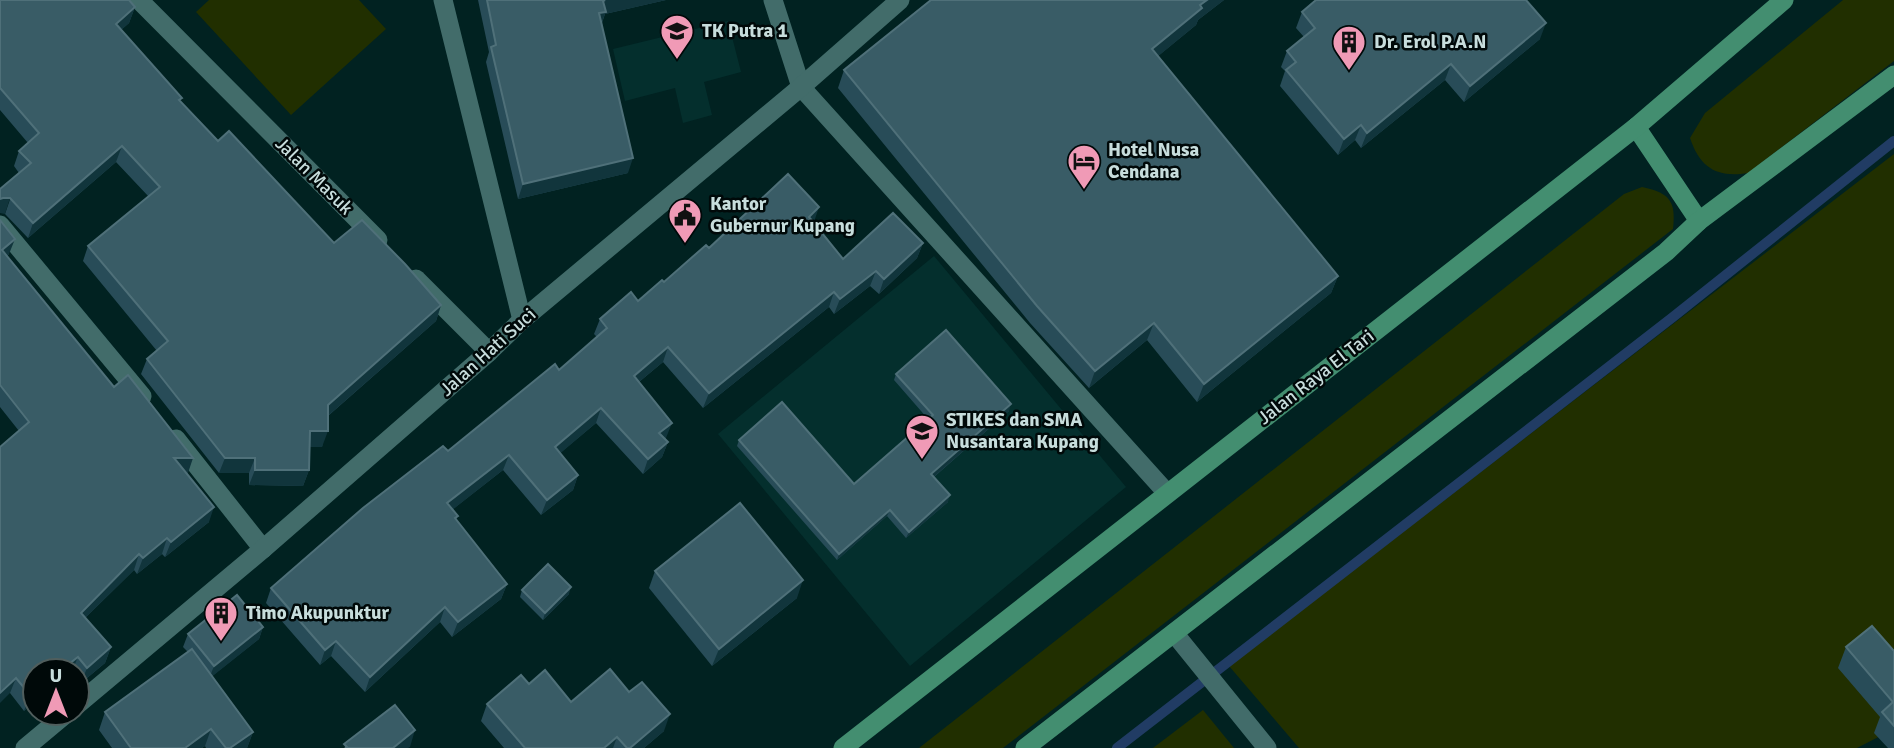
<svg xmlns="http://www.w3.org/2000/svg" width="1894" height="748" font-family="Signika,sans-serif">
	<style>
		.built { fill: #042f2d }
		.green { fill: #212f00 }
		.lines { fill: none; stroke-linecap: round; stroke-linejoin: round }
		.stream { stroke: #213c64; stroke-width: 10 }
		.minor { stroke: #426c6a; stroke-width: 19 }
		.primary { stroke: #438e70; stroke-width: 19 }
		.wall { fill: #284c58 }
		.shaded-wall { fill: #11353c }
		.building { fill: #395c66; stroke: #4f7079; stroke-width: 2 }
		.labels { text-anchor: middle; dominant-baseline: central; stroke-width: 5; stroke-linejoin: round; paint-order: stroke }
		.poi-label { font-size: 19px; font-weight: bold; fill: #c7dddc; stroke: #000909; text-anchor: start }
		.street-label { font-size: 19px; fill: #c7dddc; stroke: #000909 }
	</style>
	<rect width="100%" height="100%" fill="#012221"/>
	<g class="built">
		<polygon points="728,21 741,72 704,82 712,115 683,123 675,88 625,101 613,49"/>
		<polygon points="934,256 1126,487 910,666 718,434"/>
	</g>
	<g class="green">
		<polygon points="209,0 359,0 386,29 291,115 196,12"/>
		<path d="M1843,0H1894V61L1748,173C1717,178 1700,168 1690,138L1705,113Z"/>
		<polygon points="1894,154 1894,729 1857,748 1299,748 1229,666"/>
		<path d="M1642,187C1670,193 1676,201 1673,229L1003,748H919L1624,194Z"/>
		<polygon points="1203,710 1234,748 1153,748"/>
	</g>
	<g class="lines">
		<polyline class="stream" points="1117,748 1673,317 1894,141"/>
		<g class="minor">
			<polyline points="139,0 378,240"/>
			<polyline points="443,0 522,320"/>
			<polyline points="773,0 801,87 1167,493"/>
			<polyline points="0,225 142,396"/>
			<polyline points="416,279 489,352"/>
			<polyline points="176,439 263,549"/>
			<polyline points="1174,633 1267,748"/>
			<polyline points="77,705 263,549 489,352 522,320 801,87 900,0"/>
			<polyline points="25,748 67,713"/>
		</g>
		<g class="primary">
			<polyline points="1636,127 1699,221"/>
			<polyline points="843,748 1636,127 1784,0"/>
			<polyline points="1025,748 1666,252 1699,221 1894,75"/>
		</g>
	</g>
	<g class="wall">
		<polygon points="0,0 135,7 129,23 121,30 181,102 218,141 334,243 441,305 436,321 328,416 322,447 309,447 309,470 303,486 249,485 249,473 219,473 141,374 147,359 157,351 83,261 88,246 149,197 116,162 28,238 5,214 19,173 14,166 19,151 28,143 0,110"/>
		<polygon points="478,0 666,0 605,14 602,23 628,173 518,199 486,62 489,52"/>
		<polygon points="931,0 1224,0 1198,20 1196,25 1158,56 1338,276 1331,293 1197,402 1147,340 1089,388 1030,323 838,88 844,70"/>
		<polygon points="1302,12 1540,39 1464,102 1445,80 1361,148 1355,140 1338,155 1280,86 1285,71 1281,67 1287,51 1304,37 1296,28"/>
		<polygon points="0,220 9,254 7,256 114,387 188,473 187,473 209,522 165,557 162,554 137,574 134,570 85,618 111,647 105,663 81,683 77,678 77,671 35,671 35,702 24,711 10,693 19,431 0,407"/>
		<polygon points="813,222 843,259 923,243 917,258 879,294 870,286 834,314 829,307 703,408 663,362 639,382 666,438 665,439 668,442 662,457 643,474 596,423 560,453 578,475 573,490 541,515 503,470 453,509 458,516 456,520 507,584 501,599 452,637 440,622 365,692 331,656 320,665 266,603 271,588 448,451 559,370 597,337 594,334 600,319 638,301 709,248"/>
		<polygon points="896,374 1009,411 934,477 948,502 906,538 887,516 837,560 737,446 739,440 854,484 928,419 894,380"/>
		<polygon points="655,571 797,598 712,666 649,588"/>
		<polygon points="522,590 569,594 543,620 520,597"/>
		<polygon points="263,627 259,639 212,676 253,732 247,748 206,748 205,746 202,748 112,748 99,730 105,712 188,652 183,647 188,634"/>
		<polygon points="1846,647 1894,651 1894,748 1888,748 1874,733 1880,717 1838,668"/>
		<polygon points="529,684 571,702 664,731 644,748 504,748 481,721 487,704"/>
	</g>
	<g class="shaded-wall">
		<polygon points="605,0 666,0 605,14 600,27 598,16 603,1"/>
		<polygon points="1207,0 1224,0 1198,20 1196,25 1145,67 1152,49"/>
		<polygon points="135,7 129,23 110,40 116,24"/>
		<polygon points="1546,23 1540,39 1464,102 1470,86"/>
		<polygon points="1451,64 1445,80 1361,148 1367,133"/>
		<polygon points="1361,125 1355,140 1338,155 1344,139"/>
		<polygon points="122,146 116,162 28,238 33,223"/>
		<polygon points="633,158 628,173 518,199 523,184"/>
		<polygon points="3,198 10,198 5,214 0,213 0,199"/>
		<polygon points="819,207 814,222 803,232 809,217"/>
		<polygon points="15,239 9,254 0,262 2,250"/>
		<polygon points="923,243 917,258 879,294 884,279"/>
		<polygon points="876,271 870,286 834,314 840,299"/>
		<polygon points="1338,276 1331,293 1197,402 1204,384"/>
		<polygon points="834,292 829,307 703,408 709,393"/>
		<polygon points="441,305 436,321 322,421 328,405"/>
		<polygon points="1154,323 1147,340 1089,388 1095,371"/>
		<polygon points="668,347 663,362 628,391 634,376"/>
		<polygon points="1011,404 1009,411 929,481 931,474"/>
		<polygon points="601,408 596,423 550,462 555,447"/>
		<polygon points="672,423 666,438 654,448 659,433"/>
		<polygon points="310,431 328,431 322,447 304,447"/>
		<polygon points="668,442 662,457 643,474 648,459"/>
		<polygon points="509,455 503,470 442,518 447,503"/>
		<polygon points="174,458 193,458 188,473 168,473"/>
		<polygon points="225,458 255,458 249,473 219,473"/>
		<polygon points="255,470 309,470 303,486 249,485"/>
		<polygon points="578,475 573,490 541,515 547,500"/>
		<polygon points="950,495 948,502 906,538 909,532"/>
		<polygon points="214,507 209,522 165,557 171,542"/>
		<polygon points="890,510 887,516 837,560 839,554"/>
		<polygon points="167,538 162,554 137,574 143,558"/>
		<polygon points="139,554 134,570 75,628 81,613"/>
		<polygon points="803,580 797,598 712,666 719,649"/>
		<polygon points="507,584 501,599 452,637 458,622"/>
		<polygon points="571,587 569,594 543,620 545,613"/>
		<polygon points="445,607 440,622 365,692 370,677"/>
		<polygon points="263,627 259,639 209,679 214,666"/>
		<polygon points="336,641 331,656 320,665 325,650"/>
		<polygon points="111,647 105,663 81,683 87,668"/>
		<polygon points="78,657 72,671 60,671"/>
		<polygon points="16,678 10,693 0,703 0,693"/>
		<polygon points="35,691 35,702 24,711 30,695"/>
		<polygon points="670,714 664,731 644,748 630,748"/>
		<polygon points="211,729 205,746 202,748 185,748"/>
		<polygon points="415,730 410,747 408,748 393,748"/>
		<polygon points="253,732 247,748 230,748"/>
		<polygon points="617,737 613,748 604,748"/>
	</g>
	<g class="building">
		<polygon points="0,0 129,0 135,7 116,24 182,98 179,100 218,141 229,131 334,243 362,220 405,264 441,305 328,405 328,431 310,431 309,470 255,470 255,458 225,458 147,359 168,341 88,246 160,187 122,146 33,223 10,198 3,198 0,199 0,189 31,163 19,151 39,133 0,88"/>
		<polygon points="487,0 605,0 603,1 606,12 599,13 633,158 523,184 491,47 496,45"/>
		<polygon points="931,0 1207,0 1200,5 1202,8 1152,49 1338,276 1204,384 1154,323 1095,371 1037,306 844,70"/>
		<polygon points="1316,0 1526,0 1546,23 1470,86 1451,64 1367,133 1361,125 1344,139 1286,70 1296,62 1287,51 1315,28 1302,12"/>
		<polygon points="788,174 819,207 809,217 843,259 893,213 923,243 884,279 876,271 840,299 834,292 709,393 668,347 634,376 672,423 659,433 668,442 648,459 601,408 555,447 578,475 547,500 509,455 447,503 458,516 455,518 507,584 458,622 445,607 370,677 336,641 325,650 271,588 363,508 443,446 448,451 555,364 559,370 607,328 600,319 631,292 638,301 662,280 664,282 706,245 709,248"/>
		<polygon points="0,220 15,239 2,250 114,387 128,375 193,458 174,458 214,507 171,542 167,538 143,558 139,554 81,613 111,647 87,668 78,657 60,671 35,671 35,691 30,695 16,678 0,693 0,447 29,422 0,385"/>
		<polygon points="946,330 1011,404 931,474 950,495 909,532 890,510 839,554 739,440 782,402 854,484 933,415 896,374"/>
		<polygon points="740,503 803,580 719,649 655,571"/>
		<polygon points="548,564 571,587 545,613 522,590"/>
		<polygon points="237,595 263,627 214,666 188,634"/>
		<polygon points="1872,626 1894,651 1894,726 1882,712 1893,702 1846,647"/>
		<polygon points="192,649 253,732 230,748 226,748 211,729 185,748 131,748 105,712"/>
		<polygon points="610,669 629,692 642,682 670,714 630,748 627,748 617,737 604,748 525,748 487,704 521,675 529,684 545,670 571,702"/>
		<polygon points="395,705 415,730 393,748 345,748 347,747 344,744"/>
	</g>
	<defs>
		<symbol id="school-pin" viewBox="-11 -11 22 30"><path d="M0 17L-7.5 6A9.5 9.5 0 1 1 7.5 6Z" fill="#f09ab6" stroke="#000909"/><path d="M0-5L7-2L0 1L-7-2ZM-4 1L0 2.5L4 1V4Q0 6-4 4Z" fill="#111"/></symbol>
		<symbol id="building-pin" viewBox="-11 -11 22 30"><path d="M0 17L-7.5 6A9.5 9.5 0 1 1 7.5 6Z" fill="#f09ab6" stroke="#000909"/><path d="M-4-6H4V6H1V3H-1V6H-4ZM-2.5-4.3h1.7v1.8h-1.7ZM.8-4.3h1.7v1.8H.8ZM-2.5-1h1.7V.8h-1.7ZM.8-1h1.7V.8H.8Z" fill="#111"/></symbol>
		<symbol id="hotel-pin" viewBox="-11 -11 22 30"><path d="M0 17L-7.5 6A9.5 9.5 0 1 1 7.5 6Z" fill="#f09ab6" stroke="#000909"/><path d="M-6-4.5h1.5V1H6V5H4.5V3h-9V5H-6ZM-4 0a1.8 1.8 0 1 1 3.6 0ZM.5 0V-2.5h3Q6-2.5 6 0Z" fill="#111"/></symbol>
		<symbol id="civic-pin" viewBox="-11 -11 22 30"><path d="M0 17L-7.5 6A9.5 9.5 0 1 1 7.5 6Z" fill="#f09ab6" stroke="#000909"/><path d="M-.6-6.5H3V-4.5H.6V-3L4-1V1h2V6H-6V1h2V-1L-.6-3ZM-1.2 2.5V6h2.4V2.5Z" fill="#111"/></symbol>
		<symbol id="university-pin" viewBox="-11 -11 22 30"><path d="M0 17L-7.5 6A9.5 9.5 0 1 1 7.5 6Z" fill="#f09ab6" stroke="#000909"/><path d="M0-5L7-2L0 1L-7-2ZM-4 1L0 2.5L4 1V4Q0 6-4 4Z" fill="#111"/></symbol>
	</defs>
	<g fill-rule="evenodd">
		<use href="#school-pin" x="658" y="12" width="38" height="52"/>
		<use href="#building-pin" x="1330" y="23" width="38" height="52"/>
		<use href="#hotel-pin" x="1065" y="142" width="38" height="52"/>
		<use href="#civic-pin" x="666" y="196" width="38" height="52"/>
		<use href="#university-pin" x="903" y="412" width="38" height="52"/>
		<use href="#building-pin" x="202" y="594" width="38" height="52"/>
	</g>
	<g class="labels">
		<g class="poi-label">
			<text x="702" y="31">TK Putra 1</text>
			<text x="1374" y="42">Dr. Erol P.A.N</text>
			<text x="1108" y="150">Hotel Nusa<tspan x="1108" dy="22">Cendana</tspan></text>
			<text x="710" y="204">Kantor<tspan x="710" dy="22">Gubernur Kupang</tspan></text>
			<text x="946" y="420">STIKES dan SMA<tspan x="946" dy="22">Nusantara Kupang</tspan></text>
			<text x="246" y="613">Timo Akupunktur</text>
		</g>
		<g class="street-label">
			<text transform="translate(314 176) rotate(45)">Jalan Masuk</text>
			<text transform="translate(488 352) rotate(-42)">Jalan Hati Suci</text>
			<text transform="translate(1316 377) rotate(-38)">Jalan Raya El Tari</text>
		</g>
	</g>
	<g transform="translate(56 692)"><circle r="33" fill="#000909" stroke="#505e5d" stroke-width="2"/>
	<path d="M0-5L12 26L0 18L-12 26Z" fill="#f09ab6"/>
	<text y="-10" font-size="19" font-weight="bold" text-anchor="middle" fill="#c7dddc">U</text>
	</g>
</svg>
